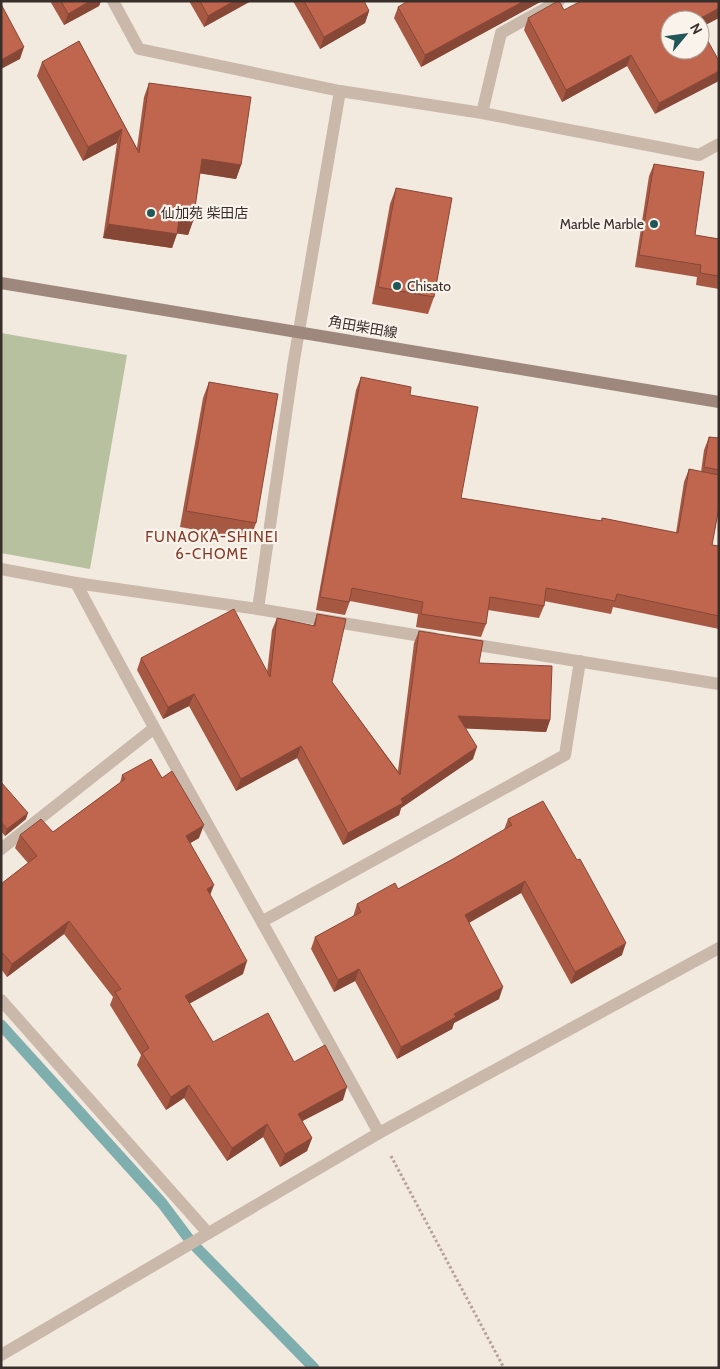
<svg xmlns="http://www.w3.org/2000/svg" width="720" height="1369" font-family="Cabin,'Noto Sans JP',sans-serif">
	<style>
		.green { fill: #b7c1a0 }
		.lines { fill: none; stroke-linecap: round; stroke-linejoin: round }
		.stream { stroke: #7faeae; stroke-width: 11 }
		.path { stroke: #b6a296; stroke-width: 3; stroke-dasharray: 2.5 2.5; stroke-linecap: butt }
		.street { stroke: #cab8ab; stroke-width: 12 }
		.secondary { stroke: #9e887d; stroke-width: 12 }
		.wall { fill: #a65843 }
		.shaded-wall { fill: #874737 }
		.building { fill: #c1664e; stroke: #874737 }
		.poi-dot { fill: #215758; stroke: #faf3ec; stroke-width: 2 }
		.labels { text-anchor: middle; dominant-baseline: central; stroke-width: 4.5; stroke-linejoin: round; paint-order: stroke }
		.poi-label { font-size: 14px; fill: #382e2a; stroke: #faf3ec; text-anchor: start }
		.street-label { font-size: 14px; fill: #382e2a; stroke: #faf3ec }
		.neighbourhood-label { font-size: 15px; letter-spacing: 1px; fill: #843a26; stroke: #faf3ec }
	</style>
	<rect width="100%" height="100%" fill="#f2e9df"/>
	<polygon class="green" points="1,333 127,355 90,569 1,553"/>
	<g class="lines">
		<polyline class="stream" points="1,1025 162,1203 192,1243 314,1368"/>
		<polyline class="path" points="391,1156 504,1368"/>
		<g class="street">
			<polyline points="113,1 139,49 340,91 482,113 699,155 719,144"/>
			<polyline points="482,113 501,33 559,1"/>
			<polyline points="1,569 76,583 258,609 433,638"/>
			<path d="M76,583C174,768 278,949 379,1133"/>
			<polyline points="258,609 293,366 340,91"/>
			<polyline points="465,643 719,684"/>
			<polyline points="1,849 153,729"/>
			<polyline points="263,921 565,755 580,661"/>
			<polyline points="1,1000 208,1233"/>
			<polyline points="1,1355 379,1133 719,948"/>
		</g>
		<polyline class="secondary" points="1,283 719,402"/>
	</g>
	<g class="wall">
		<polygon points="50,1 101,1 99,6 64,25"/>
		<polygon points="189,1 251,1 204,27"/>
		<polygon points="293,1 364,1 369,11 365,23 320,49"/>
		<polygon points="542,1 421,67 394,18 398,7"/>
		<polygon points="564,10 700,28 655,114 627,66 562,102 524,30 528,18"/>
		<polygon points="79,41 137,148 144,97 149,83 241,165 236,179 200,173 193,221 188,235 177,233 172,248 103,238 117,143 83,161 37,76 42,62"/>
		<polygon points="654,164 695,235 719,239 719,289 696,285 697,277 635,267 649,176"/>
		<polygon points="396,188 434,297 428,314 372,304 390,204"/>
		<polygon points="361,377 410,395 461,498 601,521 602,518 676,533 684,482 689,469 701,472 704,450 709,437 719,438 719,507 712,545 719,546 719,629 613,607 611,614 544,601 544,606 539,618 488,610 486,624 481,637 416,627 418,614 350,601 345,615 316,610 356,390"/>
		<polygon points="209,382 256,523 250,540 180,527 203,398"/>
		<polygon points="317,614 332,682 398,771 414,643 419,631 479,663 550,720 546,732 466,728 473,759 401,808 399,815 343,845 297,758 236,791 189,706 163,719 137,670 141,658 267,673 272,630 277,618 313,626"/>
		<polygon points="122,775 162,778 199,838 190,843 210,895 243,974 189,1003 213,1042 294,1062 343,1100 302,1121 312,1138 307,1151 280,1167 263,1137 227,1161 184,1098 166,1110 137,1065 141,1055 110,1005 113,997 64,934 7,977 1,969 1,884 28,863 15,848 20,835 53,832 120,783"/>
		<polygon points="1,782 26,819 5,836 1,831"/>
		<polygon points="508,819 622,955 571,984 521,893 469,923 499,999 454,1023 452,1029 397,1059 355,981 334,992 311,949 315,937 353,917 357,904 398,889 453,859 504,830"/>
	</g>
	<g class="shaded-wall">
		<polygon points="90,1 101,1 99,6 64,25 68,14"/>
		<polygon points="234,1 251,1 204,27 208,16"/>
		<polygon points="524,1 542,1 421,67 425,55"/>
		<polygon points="719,8 719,18 700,28 700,20 697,20"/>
		<polygon points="369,11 365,23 320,49 324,37"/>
		<polygon points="24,47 20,59 1,69 1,60"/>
		<polygon points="631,55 627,66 562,102 566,90"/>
		<polygon points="719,71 719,81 655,114 659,103"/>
		<polygon points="122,129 117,143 83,161 88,147"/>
		<polygon points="202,159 241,165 236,179 197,173"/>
		<polygon points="179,219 193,221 188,235 174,233"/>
		<polygon points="108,224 177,234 172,248 103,238"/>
		<polygon points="194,694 189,706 163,719 168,707"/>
		<polygon points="458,716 550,720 546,732 454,728"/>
		<polygon points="301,746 297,758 236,791 241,779"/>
		<polygon points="477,747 473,759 401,808 399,815 343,845 348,833 401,799"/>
		<polygon points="28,813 26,819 5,836 7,829"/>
		<polygon points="204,825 199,838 182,848 186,836"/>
		<polygon points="525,881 521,893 461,927 465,915"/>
		<polygon points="214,885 209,898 207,889"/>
		<polygon points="69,921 64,934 7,977 12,964"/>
		<polygon points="626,943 622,955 571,984 575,972"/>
		<polygon points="247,961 243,974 180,1009 185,996"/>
		<polygon points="359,969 355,981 334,992 338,980"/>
		<polygon points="503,987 499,999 454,1023 452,1029 397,1059 401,1047 454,1014"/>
		<polygon points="189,1085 184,1098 166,1110 171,1097"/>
		<polygon points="347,1087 343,1100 293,1126 298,1114"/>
		<polygon points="267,1124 263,1137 227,1161 232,1148"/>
		<polygon points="312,1138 307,1151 280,1167 285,1154"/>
	</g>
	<g class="building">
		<polygon points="61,1 90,1 68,14"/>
		<polygon points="200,1 234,1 208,16"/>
		<polygon points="304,1 364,1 369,11 324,37"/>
		<polygon points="408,1 524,1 425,55 398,7"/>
		<polygon points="558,1 559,1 564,10 581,1 719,1 719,8 697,20 670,20 670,50 700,50 700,27 719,61 719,71 659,103 631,55 566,90 528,18"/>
		<polygon points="1,4 24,47 1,60"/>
		<polygon points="79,41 139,153 149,83 251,97 241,165 202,159 193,221 179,219 177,234 108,224 122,129 88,147 42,62"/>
		<polygon points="654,164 704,172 695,235 719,239 719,276 700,273 701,265 639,255"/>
		<polygon points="396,188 452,198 434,297 378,287"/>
		<polygon points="361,377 411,387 410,395 478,407 461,498 602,521 602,518 678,533 689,469 719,475 719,507 712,545 719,546 719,616 617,594 615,601 546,588 544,606 490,597 486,624 421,614 423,602 352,588 349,602 320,597"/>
		<polygon points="209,382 278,394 256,523 186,511"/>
		<polygon points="709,437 719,438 719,470 704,467"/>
		<polygon points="234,609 270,677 277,618 315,626 317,614 346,619 332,682 400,775 419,631 483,641 479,663 552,666 550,720 458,716 477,747 401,799 403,803 348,833 301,746 241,779 194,694 168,707 141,658"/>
		<polygon points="151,759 162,778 172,771 204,825 186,836 214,885 207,889 247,961 185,996 213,1042 268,1013 294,1062 325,1045 347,1087 298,1114 312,1138 285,1154 267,1124 232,1148 189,1085 171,1097 142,1053 149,1048 115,992 121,989 69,921 12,964 1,951 1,884 37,856 20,835 41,819 53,832 125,779 122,775"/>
		<polygon points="1,782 28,813 7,829 1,822"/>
		<polygon points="543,801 577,860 580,859 626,943 575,972 525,881 465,915 503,987 454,1014 456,1017 401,1047 359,969 338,980 315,937 361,912 357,904 395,883 398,889 453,859 512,825 508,819"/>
	</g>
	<g class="poi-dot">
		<circle cx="151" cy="213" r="5"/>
		<circle cx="654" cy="224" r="5"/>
		<circle cx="397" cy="286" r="5"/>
	</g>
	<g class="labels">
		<g class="poi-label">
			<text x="161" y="213">仙加苑 柴田店</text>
			<text x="644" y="224" text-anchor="end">Marble Marble</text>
			<text x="407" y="286">Chisato</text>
		</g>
		<g class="street-label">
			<text transform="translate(363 327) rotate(10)">角田柴田線</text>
		</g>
		<g class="neighbourhood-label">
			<text x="212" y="537">FUNAOKA-SHINEI<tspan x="212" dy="17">6-CHOME</tspan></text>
		</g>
	</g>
	<rect width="720" height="1369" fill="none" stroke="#382e2a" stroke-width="5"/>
	<g transform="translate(685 35) rotate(61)"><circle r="24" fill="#faf3ec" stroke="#aca49e"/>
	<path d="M0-4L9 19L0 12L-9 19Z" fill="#215758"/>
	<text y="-8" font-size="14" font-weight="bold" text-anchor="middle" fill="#382e2a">N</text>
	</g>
</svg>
